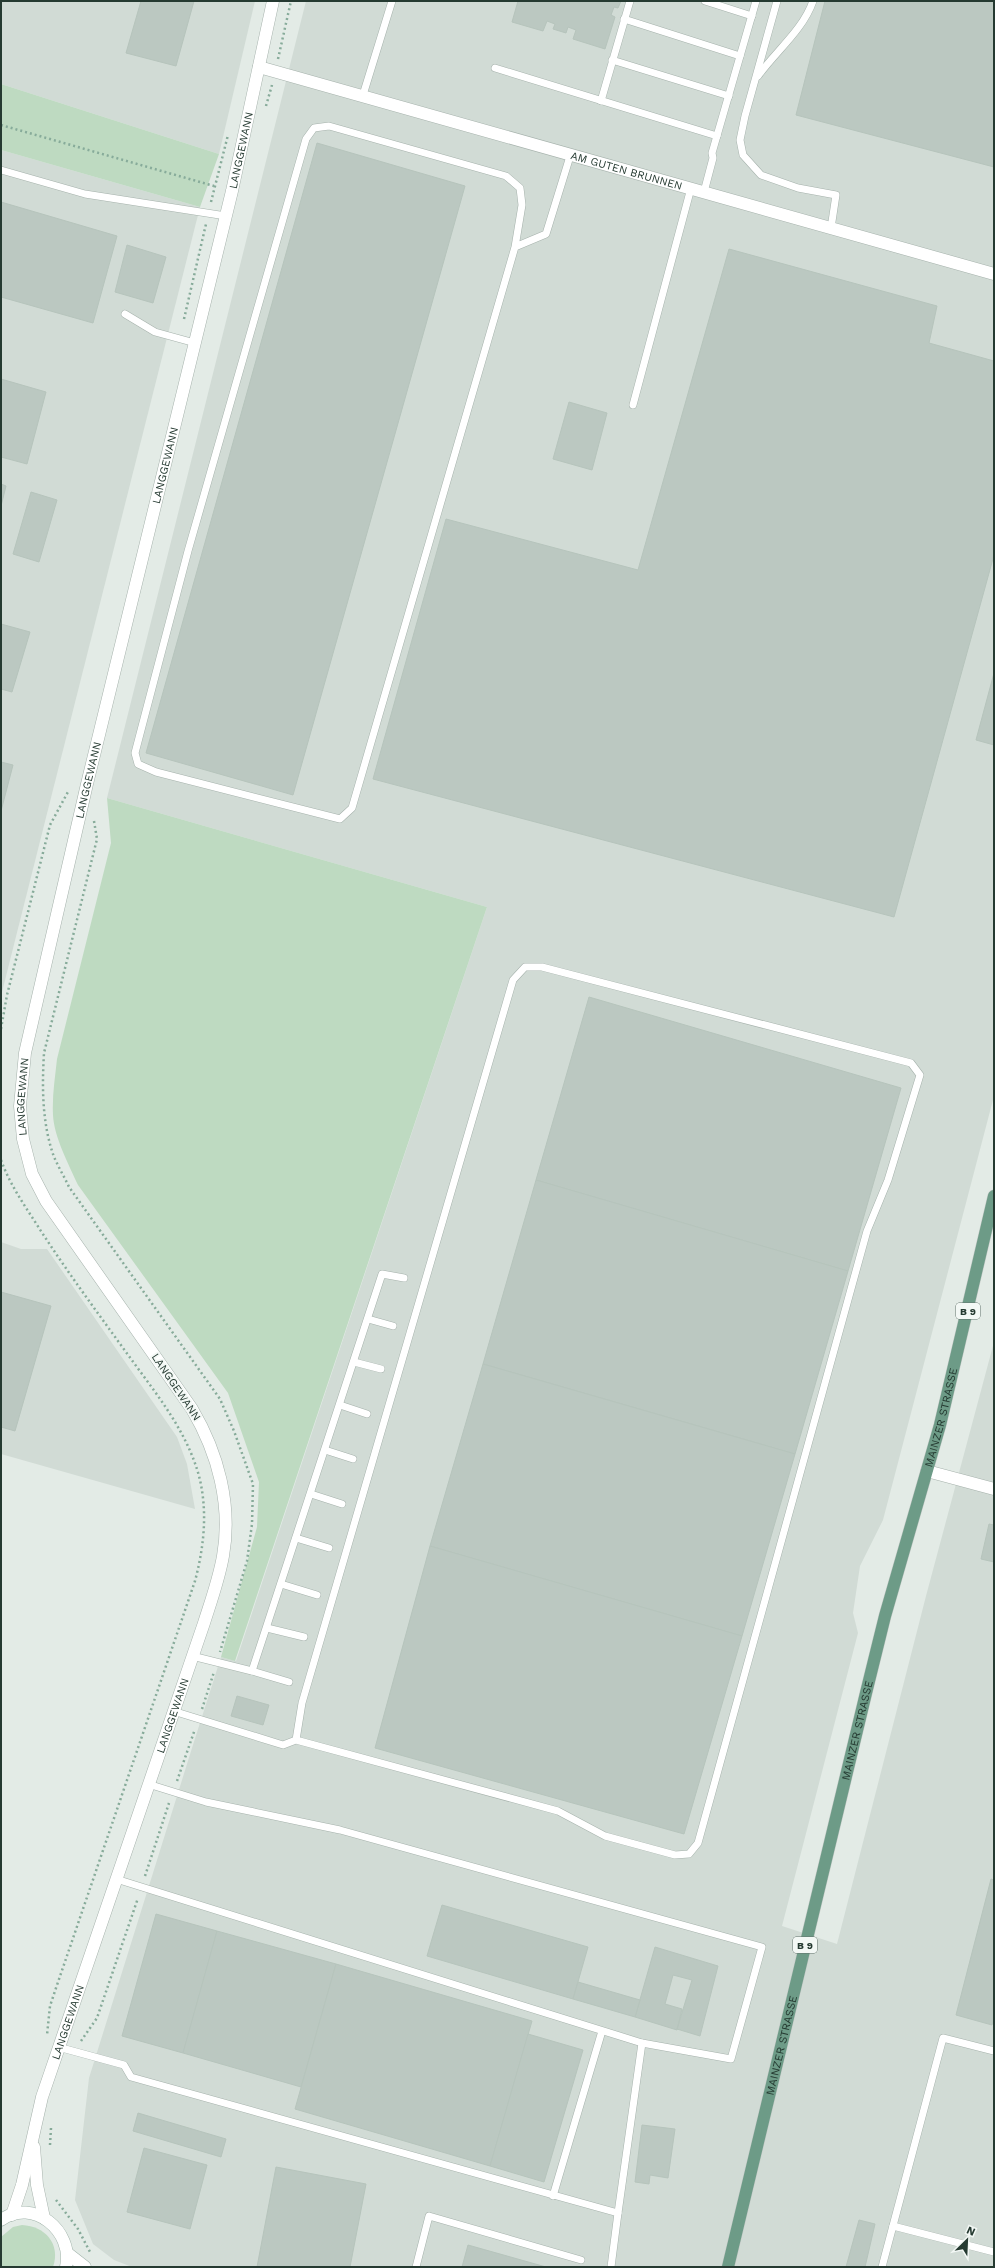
<svg xmlns="http://www.w3.org/2000/svg" width="995" height="2268" font-family="'Work Sans',sans-serif">
	<style>
		.built { fill: #d1dbd5 }
		.green { fill: #bedac1 }
		.building { fill: #bbc8c1; stroke: #b6c4bc }
		.lines { fill: none; stroke-linecap: round; stroke-linejoin: round }
		.lane-casing { stroke: #a6b2ac; stroke-width: 8 }
		.street-casing { stroke: #a6b2ac; stroke-width: 13 }
		.secondary-casing { stroke: #a3b5ac; stroke-width: 13 }
		.primary-casing { stroke: #c2c8c5; stroke-width: 13 }
		.path { stroke: #87ab9a; stroke-width: 2.5; stroke-dasharray: 2 3; stroke-linecap: butt }
		.lane { stroke: #fff; stroke-width: 7 }
		.street { stroke: #fff; stroke-width: 12 }
		.secondary { stroke: #fff; stroke-width: 12 }
		.primary { stroke: #6d9b87; stroke-width: 12 }
		.labels { text-anchor: middle; dominant-baseline: central; stroke-width: 3.5; stroke-linejoin: round; paint-order: stroke }
		.shield { fill: #f3f8f5; stroke: #63736c; stroke-width: 1 }
		.shield-label { font-size: 10px; font-weight: bold; fill: #253a31 }
		.street-label { font-size: 11px; fill: #253a31; stroke: #f3f8f5 }
	</style>
	<rect width="100%" height="100%" fill="#e3ebe6"/>
	<g class="built">
		<polygon points="1,1 255,1 219,154 1,84"/>
		<polygon points="306,1 994,1 994,1096 883,1520 860,1566 853,1613 858,1633 782,1926 837,1944 926,1596 994,1342 994,2267 132,2267 114,2260 93,2244 75,2200 89,2078 192,1748 221,1657 236,1661 487,907 107,798"/>
		<polygon points="1,150 200,207 1,996"/>
		<polygon points="1,1242 21,1249 47,1249 177,1437 187,1464 195,1509 1,1454"/>
	</g>
	<g class="green">
		<polygon points="1,84 219,154 200,207 1,150"/>
		<path d="M107,798L487,907L235,1661L221,1657L257,1527L259,1482L228,1393L78,1185C69,1165 54,1137 53,1115C52,1096 55,1078 57,1059L111,843Z"/>
		<path d="M22,2225C45,2226 61,2244 53,2267H1V2237L13,2227Z"/>
	</g>
	<g class="building">
		<polygon points="141,1 194,1 176,66 126,53"/>
		<polygon points="518,1 621,1 618,8 614,7 611,15 615,17 605,49 573,39 576,30 568,27 566,33 553,29 555,24 547,21 543,31 512,22"/>
		<polygon points="825,1 994,1 994,167 796,115"/>
		<polygon points="317,143 465,186 293,795 146,753"/>
		<polygon points="1,202 117,236 93,323 1,297"/>
		<polygon points="127,245 166,257 153,303 115,292"/>
		<polygon points="729,249 937,306 929,343 994,361 994,555 894,917 373,779 446,519 638,570"/>
		<polygon points="1,379 46,392 27,464 1,457"/>
		<polygon points="569,402 607,413 592,470 553,459"/>
		<polygon points="1,484 6,486 1,506"/>
		<polygon points="31,492 57,500 39,562 13,554"/>
		<polygon points="1,624 30,632 12,692 1,689"/>
		<polygon points="994,673 994,745 976,740"/>
		<polygon points="1,762 13,765 1,811"/>
		<polygon points="589,997 901,1088 848,1271 536,1180"/>
		<polygon points="536,1180 848,1271 795,1454 483,1364"/>
		<polygon points="1,1292 51,1306 15,1431 1,1427"/>
		<polygon points="483,1364 795,1454 742,1636 430,1546"/>
		<polygon points="989,1524 994,1525 994,1562 981,1559"/>
		<polygon points="430,1546 742,1636 684,1834 375,1748"/>
		<polygon points="237,1696 269,1705 263,1725 231,1716"/>
		<polygon points="991,1879 994,1880 994,2018 992,2025 956,2015"/>
		<polygon points="442,1905 588,1947 573,1999 427,1956"/>
		<polygon points="156,1914 217,1931 183,2053 122,2036"/>
		<polygon points="217,1931 336,1964 301,2087 183,2053"/>
		<polygon points="655,1947 718,1966 700,2036 677,2029 692,1980 673,1975 665,2004 682,2009 677,2030 635,2017"/>
		<polygon points="336,1964 532,2021 490,2166 295,2109"/>
		<polygon points="578,1982 640,2000 635,2017 573,1999"/>
		<polygon points="528,2034 583,2050 544,2182 490,2166"/>
		<polygon points="138,2113 226,2139 221,2157 133,2131"/>
		<polygon points="642,2125 675,2129 668,2178 650,2175 649,2184 635,2182"/>
		<polygon points="144,2148 207,2165 190,2229 127,2212"/>
		<polygon points="276,2167 366,2184 350,2267 257,2267"/>
		<polygon points="859,2220 875,2224 865,2267 846,2267"/>
		<polygon points="468,2245 546,2267 462,2267"/>
	</g>
	<g class="lines">
		<defs>
			<g id="lane">
				<polyline points="705,1 752,16"/>
				<polyline points="777,1 745,116 740,140 743,155 761,175 798,188 836,195 831,228"/>
				<polyline points="624,19 740,56"/>
				<polyline points="612,60 729,96"/>
				<polyline points="495,68 717,136"/>
				<path d="M758,76C776,51 803,30 813,1"/>
				<polyline points="363,95 392,1"/>
				<polyline points="601,101 630,1"/>
				<polyline points="1,170 85,194 226,216"/>
				<polyline points="704,192 713,158 712,153 756,1"/>
				<polyline points="515,247 522,205 520,188 506,176 329,126 314,128 306,139 188,551 135,753 138,764 156,772 340,819 352,808 515,247 546,234 571,153"/>
				<polyline points="125,314 155,332 195,343"/>
				<polyline points="633,405 691,188"/>
				<polyline points="368,1319 393,1326"/>
				<polyline points="354,1362 381,1369"/>
				<polyline points="340,1405 367,1414"/>
				<polyline points="325,1450 353,1459"/>
				<polyline points="311,1494 342,1504"/>
				<polyline points="296,1538 329,1548"/>
				<polyline points="281,1584 317,1595"/>
				<polyline points="267,1628 304,1637"/>
				<polyline points="192,1656 252,1671 382,1274 404,1278"/>
				<polyline points="252,1671 289,1682"/>
				<polyline points="173,1711 283,1745 296,1740 302,1703 513,980 525,967 542,967 911,1063 920,1075 888,1180 867,1231 698,1843 689,1854 675,1855 605,1836 558,1811 296,1740"/>
				<polyline points="148,1784 206,1802 340,1830 762,1947 731,2059 642,2043 618,2213"/>
				<polyline points="116,1879 642,2043"/>
				<polyline points="58,2047 124,2065 131,2077 618,2213 611,2267"/>
				<polyline points="553,2196 602,2031"/>
				<polyline points="893,2226 994,2252"/>
				<polyline points="416,2267 429,2216 581,2260"/>
				<polyline points="882,2267 943,2038 994,2051"/>
			</g>
			<g id="street">
				<path id="s1" d="M259,67L994,274"/>
				<polyline points="927,1471 994,1489"/>
				<polyline points="34,2147 37,2185 44,2218"/>
				<path id="s2" d="M12,2215L22,2185L42,2097L204,1623C211,1601 219,1579 223,1556C232,1505 218,1453 192,1409L46,1201L32,1174L23,1139L20,1106L25,1053L87,784L232,191L273,1"/>
			</g>
			<g id="secondary">
				<path d="M1,2220C33,2197 74,2231 66,2267"/>
				<polyline points="67,2253 85,2267"/>
			</g>
			<g id="primary">
				<path id="s3" d="M728,2267L866,1693L885,1616L940,1425L994,1196"/>
			</g>
		</defs>
		<use href="#lane" class="lane-casing"/>
		<use href="#street" class="street-casing"/>
		<use href="#secondary" class="secondary-casing"/>
		<use href="#primary" class="primary-casing"/>
		<g class="path">
			<polyline points="278,59 291,1"/>
			<polyline points="266,106 272,85"/>
			<polyline points="1,125 214,186"/>
			<polyline points="211,202 228,135"/>
			<polyline points="184,319 206,224"/>
			<path d="M94,821L97,839L44,1053C42,1086 42,1122 53,1154C57,1165 64,1176 69,1187L220,1399L234,1431L253,1484L252,1524L247,1561L220,1652"/>
			<polyline points="1,1029 7,995 50,825 69,790"/>
			<path d="M1,1160C10,1185 25,1206 39,1228C68,1273 100,1316 131,1359C158,1396 187,1432 199,1476C208,1511 204,1547 195,1581L56,1988L50,2006L47,2035"/>
			<polyline points="202,1709 214,1672"/>
			<polyline points="177,1781 195,1729"/>
			<polyline points="145,1876 169,1803"/>
			<polyline points="81,2041 97,2018 138,1898"/>
			<polyline points="50,2145 51,2128"/>
			<polyline points="56,2200 78,2229 90,2252"/>
		</g>
		<use href="#lane" class="lane"/>
		<use href="#street" class="street"/>
		<use href="#secondary" class="secondary"/>
		<use href="#primary" class="primary"/>
	</g>
	<g class="labels">
		<g class="shield">
			<rect x="956" y="1303" width="24" height="16" rx="3"/>
			<rect x="793" y="1937" width="24" height="16" rx="3"/>
		</g>
		<g class="shield-label">
			<text x="968" y="1311">B 9</text>
			<text x="805" y="1945">B 9</text>
		</g>
		<g class="street-label">
			<text stroke="none"><textPath href="#s2" startOffset="2181">LANGGEWANN</textPath></text>
			<text stroke="none"><textPath href="#s1" startOffset="382">AM GUTEN BRUNNEN</textPath></text>
			<text stroke="none"><textPath href="#s2" startOffset="1857">LANGGEWANN</textPath></text>
			<text stroke="none"><textPath href="#s2" startOffset="1533">LANGGEWANN</textPath></text>
			<text stroke="none"><textPath href="#s2" startOffset="1209">LANGGEWANN</textPath></text>
			<text transform="translate(176 1387) rotate(56)">LANGGEWANN</text>
			<text stroke="none"><textPath href="#s3" startOffset="876">MAINZER STRASSE</textPath></text>
			<text stroke="none"><textPath href="#s2" startOffset="525">LANGGEWANN</textPath></text>
			<text stroke="none"><textPath href="#s3" startOffset="552">MAINZER STRASSE</textPath></text>
			<text stroke="none"><textPath href="#s2" startOffset="201">LANGGEWANN</textPath></text>
			<text stroke="none"><textPath href="#s3" startOffset="228">MAINZER STRASSE</textPath></text>
		</g>
	</g>
	<rect width="995" height="2268" fill="none" stroke="#253a31" stroke-width="4"/>
	<g transform="translate(967 2240) rotate(24)" stroke="#f3f8f5" stroke-width="3" paint-order="stroke">
	<path d="M0-3L7 15L0 10L-7 15Z" fill="#253a31"/>
	<text y="-6" font-size="11" font-weight="bold" text-anchor="middle" fill="#253a31">N</text>
	</g>
</svg>
